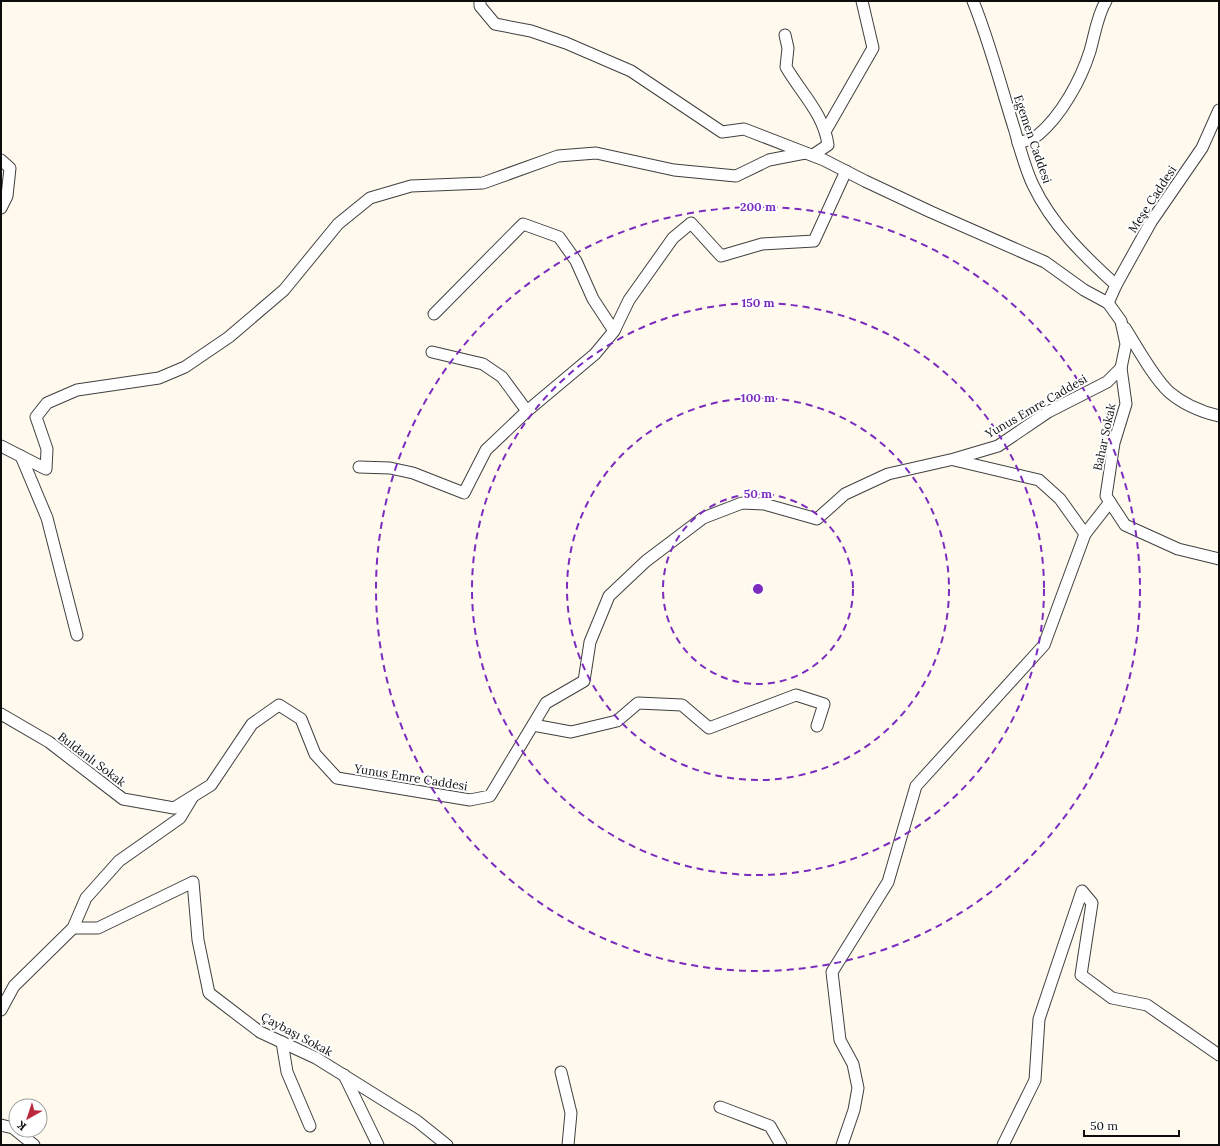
<svg xmlns="http://www.w3.org/2000/svg" width="1220" height="1146" font-family="Lora,serif">
	<style>
		.lines { fill: none; stroke-linecap: round; stroke-linejoin: round }
		.street-casing { stroke: #404040; stroke-width: 13 }
		.street { stroke: #fff; stroke-width: 11 }
		.ring { fill: none; stroke: #7b2cbf; stroke-width: 2; stroke-dasharray: 7 5 }
		.labels { text-anchor: middle; dominant-baseline: central; stroke-width: 4; stroke-linejoin: round; paint-order: stroke }
		.street-label { font-size: 12px; fill: #0d0d0d; stroke: #fff }
		.centre { fill: #7b2cbf; stroke: #fff; stroke-width: 2 }
		.ring-label { font-size: 12px; text-anchor: middle; font-weight: bold; fill: #7b2cbf; stroke: #fff; stroke-width: 4; stroke-linejoin: round; paint-order: stroke }
	</style>
	<rect width="100%" height="100%" fill="#fffaed"/>
	<g class="lines">
		<defs>
			<g id="street">
				<path d="M973,1C990,43 1001,87 1015,131C1020,149 1025,168 1033,185C1052,225 1084,256 1116,285"/>
				<path d="M785,35L788,48L786,67C801,93 824,114 828,145L813,155"/>
				<polyline points="826,130 873,48 862,1"/>
				<path d="M1018,143C1025,141 1033,139 1038,135C1061,116 1081,80 1090,51C1095,34 1097,16 1106,1"/>
				<polyline points="1,160 10,168 7,196 1,208"/>
				<polyline points="1108,303 1116,285 1151,222 1202,148 1219,110"/>
				<polyline points="434,314 523,224 559,237 576,261 593,299 614,331"/>
				<path d="M1125,328C1137,347 1153,377 1169,392C1183,404 1202,412 1219,416"/>
				<polyline points="432,352 483,364 502,377 527,411"/>
				<polyline points="1121,368 1126,404 1114,443 1106,496 1125,525 1178,549 1219,559"/>
				<polyline points="1,446 46,469 47,449 36,417 47,403 77,390 159,378 185,367 229,337 284,290 338,224 370,198 411,186 483,183 558,156 596,153 674,170 736,176 769,160 805,153"/>
				<polyline points="21,456 47,518 77,635"/>
				<polyline points="359,467 390,468 413,473 464,493 486,450 527,411 595,354 614,331 629,300 673,238 691,223 721,256 762,244 814,241 846,171"/>
				<polyline points="1085,534 1110,502"/>
				<polyline points="1,714 49,742 123,799 174,808 211,785 252,724 279,705 301,719 315,754 337,778 470,800 490,796 546,703 584,681 590,642 609,596 646,561 703,518 742,503 764,504 817,519 845,494 888,474 954,459 998,446 1048,412 1107,382 1121,368 1126,344 1121,321 1108,303 1084,290 1045,262 931,212 865,181 824,160 744,129 722,132 631,71 566,43 531,31 495,24 480,6 480,1"/>
				<polyline points="533,725 571,732 617,721 638,703 682,705 709,728 796,695 824,704 817,726"/>
				<polyline points="73,928 98,928 193,882 198,940 209,993 260,1032 316,1058 417,1121 447,1145"/>
				<polyline points="1,1010 14,986 73,928 86,898 119,861 180,818 192,798"/>
				<polyline points="282,1042 287,1072 310,1126"/>
				<polyline points="561,1072 571,1113 568,1145"/>
				<polyline points="344,1075 378,1145"/>
				<polyline points="720,1107 770,1126 781,1145"/>
				<polyline points="1,1125 13,1128 34,1145"/>
				<polyline points="842,1145 854,1110 858,1088 853,1064 840,1040 832,972 888,882 916,786 1044,645 1085,534 1060,499 1039,480 954,460"/>
				<polyline points="1003,1145 1035,1080 1039,1019 1082,891 1092,903 1081,975 1112,998 1147,1005 1219,1055"/>
			</g>
		</defs>
		<use href="#street" class="street-casing"/>
		<use href="#street" class="street"/>
	</g>
	<g class="ring">
		<circle cx="758" cy="589" r="95"/>
		<circle cx="758" cy="589" r="191"/>
		<circle cx="758" cy="589" r="286"/>
		<circle cx="758" cy="589" r="382"/>
	</g>
	<g class="labels">
		<g class="street-label">
			<text transform="translate(1033 139) rotate(71)">Egemen Caddesi</text>
			<text transform="translate(1152 199) rotate(-57)">Meşe Caddesi</text>
			<text transform="translate(1036 406) rotate(-30)">Yunus Emre Caddesi</text>
			<text transform="translate(1104 437) rotate(-78)">Bahar Sokak</text>
			<text transform="translate(92 759) rotate(37)">Buldanlı Sokak</text>
			<text transform="translate(411 777) rotate(9)">Yunus Emre Caddesi</text>
			<text transform="translate(297 1034) rotate(28)">Çaybaşı Sokak</text>
		</g>
	</g>
	<circle cx="758" cy="589" r="6" class="centre"/>
	<g class="ring-label">
		<text x="758" y="211">200 m</text>
		<text x="758" y="307">150 m</text>
		<text x="758" y="402">100 m</text>
		<text x="758" y="498">50 m</text>
	</g>
	<rect width="1220" height="1146" fill="none" stroke="#0d0d0d" stroke-width="4"/>
	<g transform="translate(28 1118) rotate(219)"><circle r="19" fill="#ffffff" stroke="#9e9e9e"/>
	<path d="M0-3L7 15L0 10L-7 15Z" fill="#ba283b"/>
	<text y="-6" font-size="11" font-weight="bold" text-anchor="middle" fill="#0d0d0d">K</text>
	</g>
	<path d="M1084 1130v6h95v-6" fill="none" stroke="#0d0d0d" stroke-width="2"/>
	<text x="1090" y="1130" font-size="12" fill="#0d0d0d" stroke="#ffffff" stroke-width="3" paint-order="stroke">50 m</text>
</svg>
